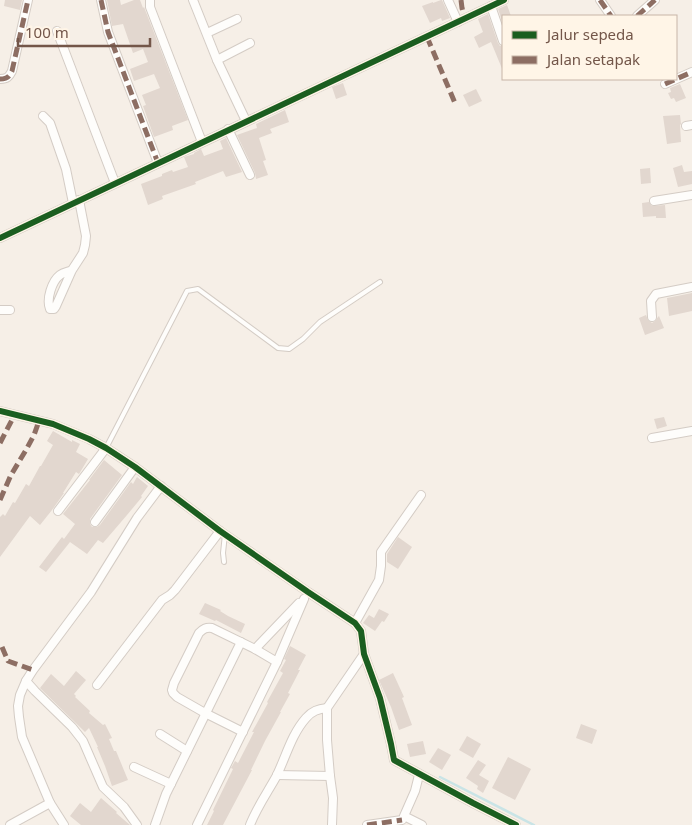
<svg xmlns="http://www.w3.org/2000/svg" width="692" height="825" font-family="'Noto Sans',sans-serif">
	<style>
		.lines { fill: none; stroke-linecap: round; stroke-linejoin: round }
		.stream { stroke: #c9e4e6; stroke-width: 2.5 }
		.building { fill: #e2d7cf }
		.service-casing { stroke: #d4ccc5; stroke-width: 6 }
		.minor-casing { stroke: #d4ccc5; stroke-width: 10 }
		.service { stroke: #fefdfb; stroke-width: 4 }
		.minor { stroke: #fefdfb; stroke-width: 8 }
		.quiet { stroke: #8d6e63; stroke-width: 5; stroke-dasharray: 10 5; stroke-linecap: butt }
		.cycleway-casing { stroke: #fff5e7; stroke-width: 9 }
		.cycleway { stroke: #1b5e20; stroke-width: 6 }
	</style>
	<rect width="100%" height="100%" fill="#f6efe7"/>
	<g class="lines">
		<polyline class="stream" points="440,777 534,825"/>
	</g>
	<g class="building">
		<polygon points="5,0 22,0 20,10 4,6"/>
		<polygon points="107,0 120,0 121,5 134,0 140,0 143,8 144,7 188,120 172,126 173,130 154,137 143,106 146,105 142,95 160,88 154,74 134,81 130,69 148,62 143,49 133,53 123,24 112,26"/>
		<polygon points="441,0 442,0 450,18 442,21 441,18 430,23 422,6 433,2 433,3"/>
		<polygon points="507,5 511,16 503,16 503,24 498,9"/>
		<polygon points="488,14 498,43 500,46 503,46 503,71 491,42 479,48 474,37 483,32 478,19"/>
		<polygon points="343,83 347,95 336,99 332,87"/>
		<polygon points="680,84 686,98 676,102 674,98 671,99 668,93 671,92 670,88"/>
		<polygon points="476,89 482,101 469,107 463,95"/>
		<polygon points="285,110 289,122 270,129 272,133 259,138 266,160 263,161 268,175 256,179 255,173 237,135 257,128 256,124"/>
		<polygon points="680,115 681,124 680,125 681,142 667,144 663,116"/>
		<polygon points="226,138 242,172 226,177 223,171 195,182 196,184 162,196 163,199 148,205 141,184 162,176 162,174 172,170 173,172 188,167 184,157 194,154 194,153 201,149 204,156 223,149 220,141"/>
		<polygon points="682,165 684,172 692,171 692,184 678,187 673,168"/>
		<polygon points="650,168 651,183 641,184 640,169"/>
		<polygon points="649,202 652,206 665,205 666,218 656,218 656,216 643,217 642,203"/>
		<polygon points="692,293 692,311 669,316 667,298"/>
		<polygon points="646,315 648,320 652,323 655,321 658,317 659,316 664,328 645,335 639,318"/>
		<polygon points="664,417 667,426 657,429 654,419"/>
		<polygon points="53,431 72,442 72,440 80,444 76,452 88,459 79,474 76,472 63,493 64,493 52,510 40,525 30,516 0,557 0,517 3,514 5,516 13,502 15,503 26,484 29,486 40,466 41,466 53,445 47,441"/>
		<polygon points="104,460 122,475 90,519 90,524 92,527 97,527 100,525 131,482 133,484 137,477 148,486 141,496 142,497 127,515 103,543 98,540 87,554 70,542 46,572 39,567 62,537 64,539 75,524 63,514 90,480 89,480"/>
		<polygon points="398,537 412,547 398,569 387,562 387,554"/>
		<polygon points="205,603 221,610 220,611 228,616 245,624 241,633 216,620 215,621 199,614"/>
		<polygon points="379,609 389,614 384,622 382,621 375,631 363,623 369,615 374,618"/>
		<polygon points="290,646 306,655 298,670 300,670 288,693 290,694 280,712 281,712 265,741 251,770 252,770 223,825 207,825 214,811 213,810 233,769 231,768 235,761 238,763 254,732 252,732 268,703 267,702 283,673 280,671 286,660 284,659"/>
		<polygon points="76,671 86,680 74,694 76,696 75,697 90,711 89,713 103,725 105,724 112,738 109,739 114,751 116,751 128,780 112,786 105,766 97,747 98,747 89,728 85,732 40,688 51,674 64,686"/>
		<polygon points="393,673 404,697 402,698 412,725 399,730 391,707 379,680"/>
		<polygon points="581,724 597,730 592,744 576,738"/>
		<polygon points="467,736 481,744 473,758 459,750"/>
		<polygon points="423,741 426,754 410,757 407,744"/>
		<polygon points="438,748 451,755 442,770 429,762"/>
		<polygon points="508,757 531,769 515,800 492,788"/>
		<polygon points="478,760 486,765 479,775 489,781 483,793 477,789 478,786 466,778"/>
		<polygon points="101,798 117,812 116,813 130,825 81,825 70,816 80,803 91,812"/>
	</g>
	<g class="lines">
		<defs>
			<g id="service">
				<polyline points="106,448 187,291 198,289 278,348 289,349 303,339 320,322 380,282"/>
				<polyline points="224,562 223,553 225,534"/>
			</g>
			<g id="minor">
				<polyline points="101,0 108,32 158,163"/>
				<polyline points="150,0 150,7 202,142"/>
				<polyline points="193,0 217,60 246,121"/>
				<polyline points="448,0 458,22"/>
				<polyline points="600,0 611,16"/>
				<polyline points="491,6 503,41"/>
				<polyline points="637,16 655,0"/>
				<polyline points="57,31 115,183"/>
				<polyline points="207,33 237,19"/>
				<polyline points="217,60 250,43"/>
				<path d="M0,79C7,79 9,77 12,71L28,0"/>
				<polyline points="665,84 692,72"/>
				<polyline points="43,116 50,123 66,169 73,203"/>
				<polyline points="686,126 692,125"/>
				<polyline points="228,129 250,175"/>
				<polyline points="654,201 692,195"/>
				<polyline points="0,238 504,0"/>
				<path d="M72,270C68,272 64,272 60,275C52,281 46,299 50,309H54L56,306L72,270L83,253L85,245L86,236L79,200"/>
				<polyline points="0,310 10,310"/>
				<polyline points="652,317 651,301 656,294 692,287"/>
				<polyline points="0,411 53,424 89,439 106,448 135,467 220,531 308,592 355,623 361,631 364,654 380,698 391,744 394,760 473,803 516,825"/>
				<polyline points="652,438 692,431"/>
				<polyline points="58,511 106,448"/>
				<polyline points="95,522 135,467"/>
				<polyline points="355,623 379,580 381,566 381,552 421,495"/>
				<polyline points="255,649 299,603"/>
				<polyline points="26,681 20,695 18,706 19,717 22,737 50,803 64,825"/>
				<polyline points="97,685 162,600 170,595 175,590 220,531"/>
				<path d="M243,732L205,713L177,697L173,693L172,690L174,683L199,633C203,629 206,627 212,628L255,649L277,662"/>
				<polyline points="160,734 187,751"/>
				<polyline points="134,767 171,784"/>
				<polyline points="277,775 330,776"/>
				<polyline points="419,775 415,791 404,816 422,825"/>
				<polyline points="10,825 50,803"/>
				<polyline points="137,825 124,807 103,787 83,741 72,727 35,691 26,681 33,670 91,592 137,518 161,486"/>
				<polyline points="155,825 166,794 241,642"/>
				<polyline points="197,825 277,662 304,599"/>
				<path d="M250,825C256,809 267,793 276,777C286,757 291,735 306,718C312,711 318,709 327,708"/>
				<polyline points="332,825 333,798 330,776 327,740 327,708 364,654"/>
				<polyline points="367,825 402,820"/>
			</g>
		</defs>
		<use href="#service" class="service-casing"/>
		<use href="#minor" class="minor-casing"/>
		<use href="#service" class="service"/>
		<use href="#minor" class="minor"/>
		<g class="quiet">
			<polyline points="101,0 108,32 158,163"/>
			<polyline points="461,0 462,8 465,19"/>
			<polyline points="600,0 611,16"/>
			<polyline points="637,16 655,0"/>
			<polyline points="427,37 455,103"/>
			<path d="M0,79C7,79 9,77 12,71L28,0"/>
			<polyline points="665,84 692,72"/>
			<polyline points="0,443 15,414"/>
			<polyline points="0,500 11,475 26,450 34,435 39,421"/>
			<polyline points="2,647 8,661 33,670"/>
			<polyline points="367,825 402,820"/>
		</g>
		<defs>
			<g id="cycleway">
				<polyline points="0,238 504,0"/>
				<polyline points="0,411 53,424 89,439 106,448 135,467 220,531 308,592 355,623 361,631 364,654 380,698 391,744 394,760 473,803 516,825"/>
			</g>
		</defs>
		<use href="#cycleway" class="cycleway-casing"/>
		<use href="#cycleway" class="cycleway"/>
	</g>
	<rect x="502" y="15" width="175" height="65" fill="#fff5e7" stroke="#c7b5a8"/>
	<rect x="512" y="31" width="25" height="8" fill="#1b5e20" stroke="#c7b5a8"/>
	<text x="547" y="40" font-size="15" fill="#735649">Jalur sepeda</text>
	<rect x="512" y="56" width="25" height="8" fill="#8d6e63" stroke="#c7b5a8"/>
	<text x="547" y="65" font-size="15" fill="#735649">Jalan setapak</text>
	<path d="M18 38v8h132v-8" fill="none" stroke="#735649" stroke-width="2.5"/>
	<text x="25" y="38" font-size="15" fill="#735649" stroke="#fff5e7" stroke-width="4" paint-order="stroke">100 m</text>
</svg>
